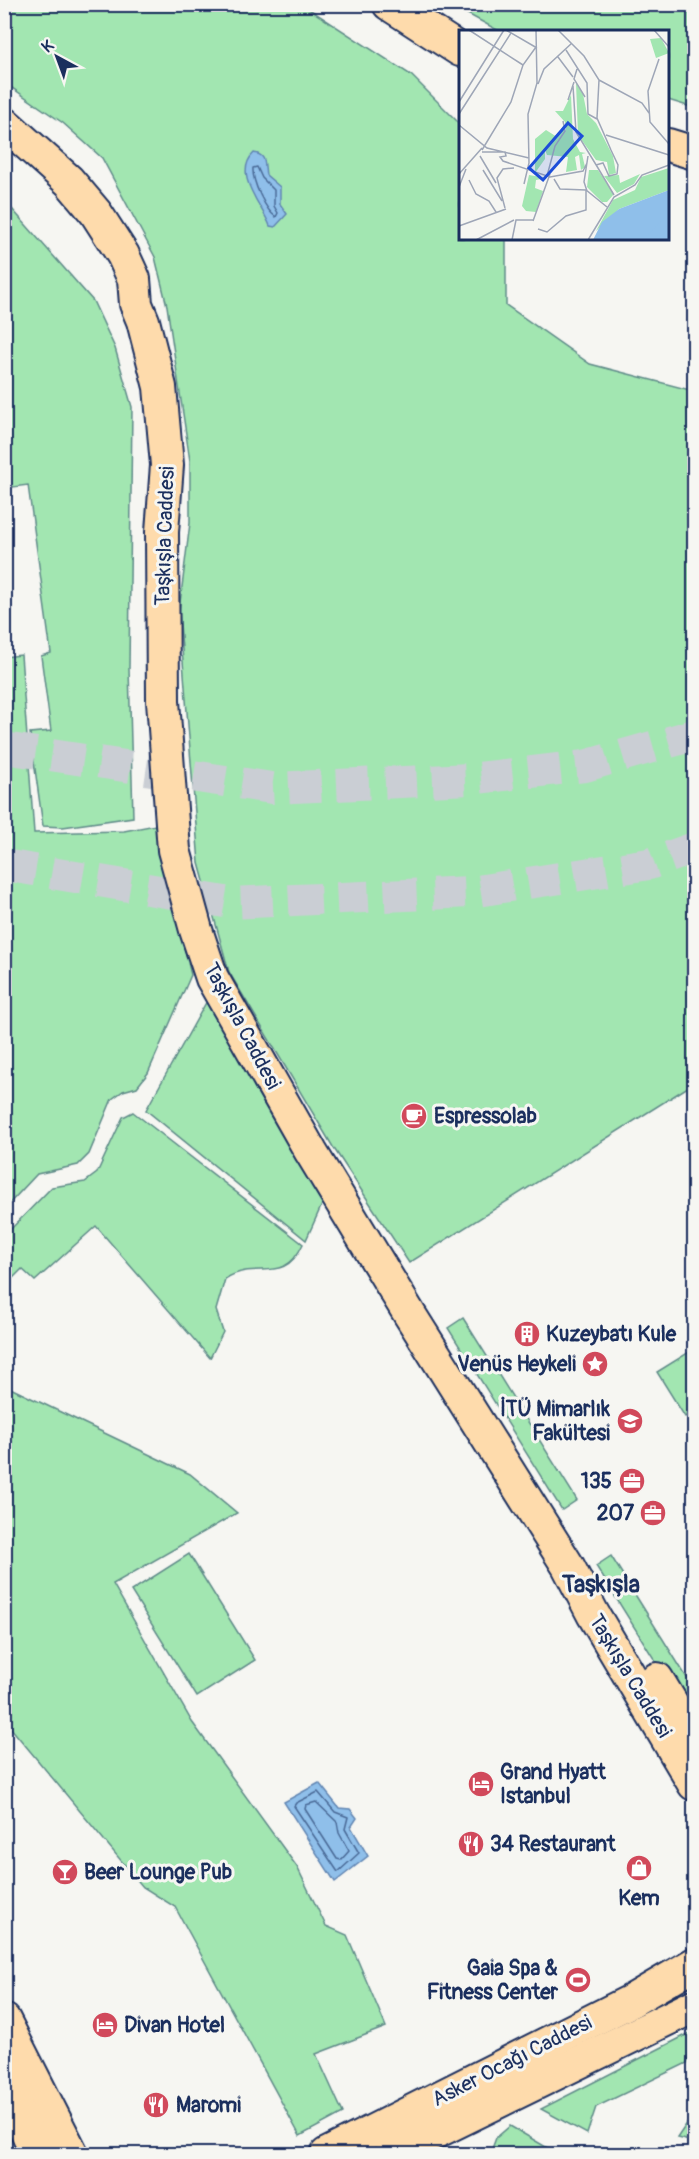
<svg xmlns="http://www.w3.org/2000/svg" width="699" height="2159" font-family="Pangolin,sans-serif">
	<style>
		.green { fill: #a2e6b1; stroke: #5e8a88; stroke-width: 1.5 }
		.water { fill: #8fbfea; stroke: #6185b2; stroke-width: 1.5 }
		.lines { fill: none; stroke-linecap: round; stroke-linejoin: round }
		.shore { stroke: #496996; stroke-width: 1.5 }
		.major-tunnel { stroke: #caced4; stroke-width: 32; stroke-dasharray: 32 16; stroke-linecap: butt }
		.major-casing { stroke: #1b2f5e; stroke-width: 36 }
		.major { stroke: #fedbac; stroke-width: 32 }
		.labels { text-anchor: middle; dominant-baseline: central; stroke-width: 6; stroke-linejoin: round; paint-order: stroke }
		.street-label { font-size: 21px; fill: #1b2f5e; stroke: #f6f6f2 }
		.poi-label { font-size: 21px; font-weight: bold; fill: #1b2f5e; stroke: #f6f6f2; text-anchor: start }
		.quarter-label { font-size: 24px; font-weight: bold; fill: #1b2f5e; stroke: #f6f6f2 }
		.inset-river { fill: none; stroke: #8fbfea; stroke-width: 3 }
		.inset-road { fill: none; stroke: #9ea6b7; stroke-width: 1.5 }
		.view { fill: #1d4ed8; fill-opacity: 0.15; stroke: #1d4ed8; stroke-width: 3 }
		.inset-edge { fill: none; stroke: #1b2f5e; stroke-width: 3 }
	</style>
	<rect width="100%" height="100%" fill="#f6f6f2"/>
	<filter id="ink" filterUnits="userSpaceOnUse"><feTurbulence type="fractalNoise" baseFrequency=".0167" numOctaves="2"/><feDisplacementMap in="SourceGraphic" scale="12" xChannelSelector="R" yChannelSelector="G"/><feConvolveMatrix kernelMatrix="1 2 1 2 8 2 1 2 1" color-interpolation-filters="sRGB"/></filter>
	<g filter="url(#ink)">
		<g class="green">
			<polygon points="5,5 303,5 411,75 460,124 460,238 506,239 506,305 590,364 694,391 694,1031 688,1087 409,1263 333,1147 229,972 199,863 179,611 190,523 190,461 167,306 155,257 102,158 63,123 5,83"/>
			<polygon points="451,5 694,5 694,108 668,100 668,32 499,31"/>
			<polygon points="5,201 93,301 115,348 132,407 129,668 133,817 63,827 43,826 30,733 51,731 41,656 51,653 28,485 5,488"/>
			<polygon points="21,655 34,833 124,831 155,825 191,975 148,1073 137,1087 123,1091 112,1099 89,1154 78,1165 37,1174 5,1208 4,657"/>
			<polygon points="208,999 324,1200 306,1240 146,1110"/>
			<path d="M133,1112L303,1244C283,1287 258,1258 225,1279L216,1310L223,1332L210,1358L96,1226L35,1281L22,1269L5,1286V1235L52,1187L85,1182L97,1173L123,1117Z"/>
			<polygon points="463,1318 577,1500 562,1510 448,1328"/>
			<polygon points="694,1349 694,1411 685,1417 657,1372"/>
			<polygon points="4,1385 190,1474 237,1513 113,1584 192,1722 297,1867 326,1926 347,1935 386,2027 316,2054 343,2113 300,2136 175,1907 143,1887 5,1721"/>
			<polygon points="189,1554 255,1660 197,1697 131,1591"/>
			<polygon points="611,1556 694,1689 694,1723 596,1566"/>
			<polygon points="694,2031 687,2063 596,2107 587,2134 541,2109"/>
			<polygon points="694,2113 694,2142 677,2138"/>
			<polygon points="510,2126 558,2154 490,2154 496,2138"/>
		</g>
		<g class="water">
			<path d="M254,153C267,155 264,164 266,175L280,187V204L287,214L275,227L270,226C262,205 232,174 254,153Z"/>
			<polygon points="319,1783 339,1808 350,1809 357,1818 351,1827 368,1856 335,1882 284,1802"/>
		</g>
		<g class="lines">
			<g class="shore">
				<path d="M257,167L262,178L274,190V206L278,213L276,217C266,211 252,182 253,168Z"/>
				<polygon points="318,1792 335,1812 348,1817 345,1829 359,1853 338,1872 294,1806 296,1803"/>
				<polygon points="316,1802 337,1822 339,1833 349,1851 341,1860 337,1859 305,1809 306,1805"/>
			</g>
			<g class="major-tunnel">
				<polyline points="4,748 272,788 469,779 585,766 694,735"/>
				<polyline points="4,865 231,903 471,892 649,864 694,848"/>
			</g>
			<defs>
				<g id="major">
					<polyline points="389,4 460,50"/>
					<polyline points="4,123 69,181 96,213 123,255 134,279 136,304 143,321 160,387 167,465 162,532 163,701 174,850 196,930 212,978 311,1152 410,1315 568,1566 593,1614 694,1784"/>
					<polyline points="668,145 694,153"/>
					<polyline points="657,1679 694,1740"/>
					<polyline points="4,2020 72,2154"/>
					<polyline points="4,2080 37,2154"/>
					<polyline points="327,2154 631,2001 694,1964"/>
					<polyline points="391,2154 694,2006"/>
				</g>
			</defs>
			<use href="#major" class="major-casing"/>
			<use href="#major" class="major"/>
		</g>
	</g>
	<defs>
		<symbol id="cafe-disc" viewBox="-11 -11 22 22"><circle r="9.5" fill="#d1495b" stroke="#f6f6f2"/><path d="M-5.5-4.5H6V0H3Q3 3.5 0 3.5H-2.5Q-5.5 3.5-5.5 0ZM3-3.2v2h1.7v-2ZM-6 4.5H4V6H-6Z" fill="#fff"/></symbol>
		<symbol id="building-disc" viewBox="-11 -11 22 22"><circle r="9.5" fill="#d1495b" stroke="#f6f6f2"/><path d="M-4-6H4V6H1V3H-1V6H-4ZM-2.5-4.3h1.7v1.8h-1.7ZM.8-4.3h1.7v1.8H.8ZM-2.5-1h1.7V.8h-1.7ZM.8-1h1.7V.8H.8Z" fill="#fff"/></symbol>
		<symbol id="sight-disc" viewBox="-11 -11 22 22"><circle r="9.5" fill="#d1495b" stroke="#f6f6f2"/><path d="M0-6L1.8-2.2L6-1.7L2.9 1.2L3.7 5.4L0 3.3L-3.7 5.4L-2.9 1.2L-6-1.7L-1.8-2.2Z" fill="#fff"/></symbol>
		<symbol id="university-disc" viewBox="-11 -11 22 22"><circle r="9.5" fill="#d1495b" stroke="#f6f6f2"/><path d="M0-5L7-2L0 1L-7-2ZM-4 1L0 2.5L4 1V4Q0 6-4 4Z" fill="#fff"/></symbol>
		<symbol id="office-disc" viewBox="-11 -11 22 22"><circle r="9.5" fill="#d1495b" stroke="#f6f6f2"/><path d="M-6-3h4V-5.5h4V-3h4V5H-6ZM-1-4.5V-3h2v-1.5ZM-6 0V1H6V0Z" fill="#fff"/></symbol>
		<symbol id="hotel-disc" viewBox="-11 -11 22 22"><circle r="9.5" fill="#d1495b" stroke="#f6f6f2"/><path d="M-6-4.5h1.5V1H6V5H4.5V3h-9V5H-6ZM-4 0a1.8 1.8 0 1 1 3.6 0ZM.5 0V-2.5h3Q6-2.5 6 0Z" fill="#fff"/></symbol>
		<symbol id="restaurant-disc" viewBox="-11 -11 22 22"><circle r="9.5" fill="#d1495b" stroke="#f6f6f2"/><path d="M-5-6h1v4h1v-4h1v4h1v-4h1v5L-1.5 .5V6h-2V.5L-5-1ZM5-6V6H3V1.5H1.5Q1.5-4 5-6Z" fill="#fff"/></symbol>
		<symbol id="shop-disc" viewBox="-11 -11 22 22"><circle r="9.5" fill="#d1495b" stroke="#f6f6f2"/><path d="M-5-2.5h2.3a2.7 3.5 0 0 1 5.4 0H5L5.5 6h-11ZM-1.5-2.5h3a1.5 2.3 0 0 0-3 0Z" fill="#fff"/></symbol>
		<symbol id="bar-disc" viewBox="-11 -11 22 22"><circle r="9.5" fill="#d1495b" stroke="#f6f6f2"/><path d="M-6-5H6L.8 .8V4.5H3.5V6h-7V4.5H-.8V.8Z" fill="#fff"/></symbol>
		<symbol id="stadium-disc" viewBox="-11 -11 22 22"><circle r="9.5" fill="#d1495b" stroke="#f6f6f2"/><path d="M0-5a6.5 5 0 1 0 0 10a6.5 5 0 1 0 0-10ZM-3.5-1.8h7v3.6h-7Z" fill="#fff"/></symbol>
	</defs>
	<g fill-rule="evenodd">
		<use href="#cafe-disc" x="399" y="1101" width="30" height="30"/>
		<use href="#building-disc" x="512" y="1319" width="30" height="30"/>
		<use href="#sight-disc" x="580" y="1349" width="30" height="30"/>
		<use href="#university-disc" x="615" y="1406" width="30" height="30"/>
		<use href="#office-disc" x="617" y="1466" width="30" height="30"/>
		<use href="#office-disc" x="638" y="1498" width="30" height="30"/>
		<use href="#hotel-disc" x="466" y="1769" width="30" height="30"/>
		<use href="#restaurant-disc" x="456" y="1829" width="30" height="30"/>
		<use href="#shop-disc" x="624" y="1853" width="30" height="30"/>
		<use href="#bar-disc" x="50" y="1857" width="30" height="30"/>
		<use href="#stadium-disc" x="563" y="1965" width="30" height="30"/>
		<use href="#hotel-disc" x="90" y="2010" width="30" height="30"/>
		<use href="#restaurant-disc" x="141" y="2090" width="30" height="30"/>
	</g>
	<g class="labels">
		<g class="street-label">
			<text transform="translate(165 536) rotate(-88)">Taşkışla Caddesi</text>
			<text transform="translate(242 1026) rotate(62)">Taşkışla Caddesi</text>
			<text transform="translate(630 1676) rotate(59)">Taşkışla Caddesi</text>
			<text transform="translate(512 2061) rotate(-27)">Asker Ocağı Caddesi</text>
		</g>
		<g class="poi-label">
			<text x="434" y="1116">Espressolab</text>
			<text x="546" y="1334">Kuzeybatı Kule</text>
			<text x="576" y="1364" text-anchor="end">Venüs Heykeli</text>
			<text x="610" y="1409" text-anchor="end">İTÜ Mimarlık<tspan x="610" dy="24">Fakültesi</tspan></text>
			<text x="612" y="1481" text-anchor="end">135</text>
			<text x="634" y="1513" text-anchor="end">207</text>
			<text x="500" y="1772">Grand Hyatt<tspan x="500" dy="24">Istanbul</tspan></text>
			<text x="490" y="1844">34 Restaurant</text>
			<text x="84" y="1872">Beer Lounge Pub</text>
			<text x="639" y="1898" text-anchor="middle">Kem</text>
			<text x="558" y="1968" text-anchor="end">Gaia Spa &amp;<tspan x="558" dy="24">Fitness Center</tspan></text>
			<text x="124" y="2025">Divan Hotel</text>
			<text x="176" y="2105">Maromi</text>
		</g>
		<g class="quarter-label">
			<text x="601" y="1584">Taşkışla</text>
		</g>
	</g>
	<g transform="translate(459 30)">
		<rect width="210" height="210" fill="#f6f6f2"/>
		<path d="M202,8L210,23L197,28L191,9ZM117,53L124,64L128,84L137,93L154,126L157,143L150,145L148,132L137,130L119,105ZM112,65L114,109L121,122L127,123L123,124L126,137L122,140L120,125L116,127L118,140L107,142L109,127L88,125L86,120V129L76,143V109L87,100L98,107L104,96L107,101L106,92L96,81H104ZM210,138V160L160,179L137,201L154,170L176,160L182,147ZM130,140H139L155,164L148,172H143L128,157ZM181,144L175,154L158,163L145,146L160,145L161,153ZM70,145L88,148L77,150L76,158L84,161L77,182L67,181L63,176Z" fill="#a2e6b1"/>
		<path d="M210,160V210H134L143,192L160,179Z" fill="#8fbfea"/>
		<path class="inset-river" d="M185,210L210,186M187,210L210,188M191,210L210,192M196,210L210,196"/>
		<path class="inset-road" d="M10,0L64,35M47,0L78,18M99,0L125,26L140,50L138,88L152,120M195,0L210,17M107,20L128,53L129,84L138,89M99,27L114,47M210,27V76M200,29L189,61L191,92L210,114M118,39L115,49L126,67M140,50L183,73L190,83M79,54L85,39L113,13M114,56L117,102L139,138M109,70L115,52M0,72L45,0M0,84L52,3M0,95L28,118L70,128M147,105L210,125M23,120L52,72L64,35L77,17M23,122H46L47,126L41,127L44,131L91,147L124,141L128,133M21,126L37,153M137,135L144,133L150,146L158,144L159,135L151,118M139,138L155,165M24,140L43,171M0,144L23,118M88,146L96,116L106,101L104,91M95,149L101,159L127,160L148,177M10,150L17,164L30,171L37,182M65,154L70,133L69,84L78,53L77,0M0,157L7,139M128,161L125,152L129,126M46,178L38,148L44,139L55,138M74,191L91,144M0,196L47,179M79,199L88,202L107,186L127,180V160M17,210L55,190M53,210L57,190H75M129,210L155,167L176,155L183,145L210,135"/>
		<path class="view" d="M109,93L123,106L84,150L70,138Z"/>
		<rect width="210" height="210" class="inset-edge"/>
	</g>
	<rect width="699" height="2159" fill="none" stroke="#f6f6f2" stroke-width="24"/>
	<rect x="12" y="12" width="675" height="2135" fill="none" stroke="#1b2f5e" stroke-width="2" filter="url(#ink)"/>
	<g transform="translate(57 57) rotate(319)" stroke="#f6f6f2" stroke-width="4.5" paint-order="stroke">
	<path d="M0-4.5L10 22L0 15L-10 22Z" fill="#1b2f5e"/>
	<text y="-9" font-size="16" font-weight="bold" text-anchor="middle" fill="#1b2f5e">K</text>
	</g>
</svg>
